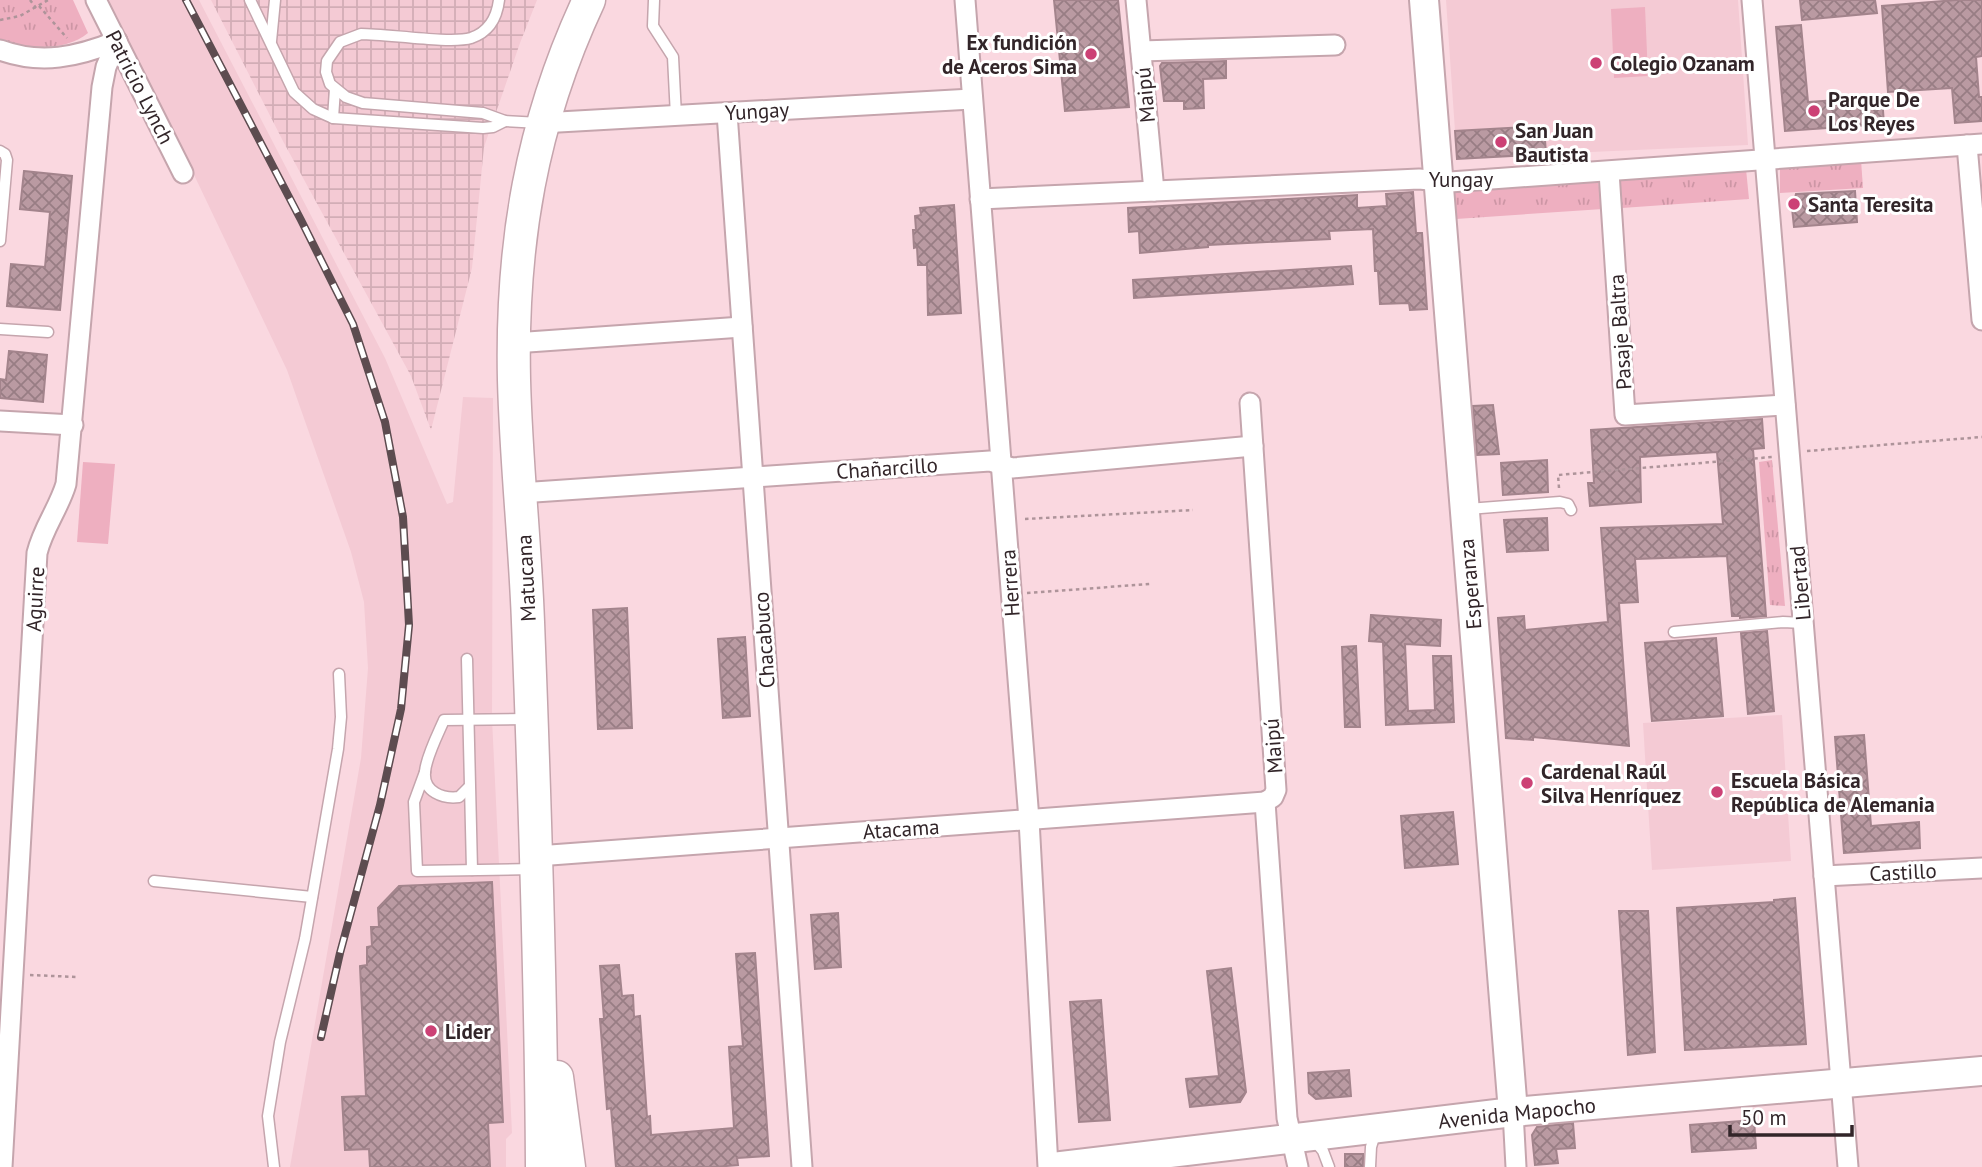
<svg xmlns="http://www.w3.org/2000/svg" width="1982" height="1167" font-family="'PT Sans',sans-serif">
	<style>
		.built { fill: #f4cad4 }
		.industrial { fill: url(#industrial-grid) }
		.grass { fill: url(#grass-tufts) }
		.pitch { fill: #eeafc0 }
		.building { fill: url(#building-cross-hatch); stroke: #a3848c; stroke-width: 2 }
		.lines { fill: none; stroke-linecap: round; stroke-linejoin: round }
		.lane-casing { stroke: #c5a5ad; stroke-width: 13 }
		.street-casing { stroke: #c5a5ad; stroke-width: 23 }
		.secondary-casing { stroke: #c5a5ad; stroke-width: 32 }
		.primary-casing { stroke: #c5a5ad; stroke-width: 35 }
		.path { stroke: #ae949a; stroke-width: 2.5; stroke-dasharray: 3.5 3.5; stroke-linecap: butt }
		.lane { stroke: #fff; stroke-width: 10 }
		.street { stroke: #fff; stroke-width: 19 }
		.secondary { stroke: #fff; stroke-width: 28 }
		.primary { stroke: #fff; stroke-width: 32 }
		.rail-casing { stroke: #5d4c50; stroke-width: 8 }
		.rail { stroke: #fff; stroke-width: 5; stroke-dasharray: 16; stroke-linecap: butt }
		.poi-dot { fill: #cc4175; stroke: #fff; stroke-width: 2.5 }
		.labels { text-anchor: middle; dominant-baseline: central; stroke-width: 6; stroke-linejoin: round; paint-order: stroke }
		.poi-label { font-size: 21px; font-weight: bold; fill: #322529; stroke: #fff; text-anchor: start }
		.street-label { font-size: 21px; fill: #322529; stroke: #fff }
	</style>
	<defs>
		<pattern id="industrial-grid" width="8" height="8" patternUnits="userSpaceOnUse" patternTransform="scale(1.75)"><rect width="8" height="8" fill="#f4cad4"/><path d="M0 4h8M4 0v8" fill="none" stroke="#d2adb6"/></pattern>
		<pattern id="grass-tufts" width="24" height="20" patternUnits="userSpaceOnUse" patternTransform="scale(1.75)"><rect width="24" height="20" fill="#eeafc0"/><path d="M3 7l-1-3M5 7V3M7 7l1-3M15 17l-1-3M17 17v-4M19 17l1-3" fill="none" stroke="#cd96a5"/></pattern>
		<pattern id="building-cross-hatch" width="8" height="8" patternUnits="userSpaceOnUse" patternTransform="scale(1.75)"><rect width="8" height="8" fill="#ba9aa2"/><path d="M0 0l8 8M0 8l8-8" fill="none" stroke="#987d84"/></pattern>
	</defs>
	<rect width="100%" height="100%" fill="#fad8e0"/>
	<g class="built">
		<polygon points="106,0 199,0 385,358 447,504 453,502 463,397 493,398 492,719 512,1133 506,1139 506,1167 290,1167 361,758 368,668 364,602 351,552 287,370 196,179"/>
		<polygon points="1446,0 1738,0 1748,145 1546,154 1544,126 1455,131"/>
		<polygon points="1782,715 1791,861 1652,870 1643,723"/>
	</g>
	<polygon class="industrial" points="211,0 537,0 520,43 484,147 472,268 431,430 411,376 284,143"/>
	<g class="grass">
		<path d="M0,0H73L88,33C65,52 26,49 0,39Z"/>
		<polygon points="1861,160 1863,188 1780,193 1780,166"/>
		<polygon points="1746,169 1749,199 1622,208 1619,180"/>
		<polygon points="1598,182 1603,209 1456,219 1454,191"/>
		<polygon points="1772,460 1785,606 1770,605 1759,462"/>
	</g>
	<g class="pitch">
		<polygon points="1645,7 1648,76 1614,78 1611,9"/>
		<polygon points="83,462 115,464 108,544 77,542"/>
	</g>
	<g class="building">
		<polygon points="1054,0 1118,0 1129,107 1065,111"/>
		<polygon points="1800,0 1875,0 1877,13 1802,20"/>
		<polygon points="1956,0 1982,0 1982,56 1976,57 1979,97 1982,97 1982,121 1955,123 1952,88 1888,92 1882,6"/>
		<polygon points="1801,25 1808,102 1882,97 1884,124 1785,131 1776,27"/>
		<polygon points="1226,61 1226,78 1203,79 1204,108 1184,109 1184,101 1164,101 1160,66 1162,63"/>
		<polygon points="1544,126 1546,154 1457,159 1455,131"/>
		<polygon points="24,171 72,176 60,310 7,306 11,264 45,267 50,212 20,209"/>
		<polygon points="1855,191 1857,222 1794,227 1792,208 1796,194"/>
		<polygon points="1413,192 1416,233 1422,233 1427,309 1410,310 1409,303 1380,304 1378,271 1375,271 1373,229 1329,231 1330,239 1208,245 1208,247 1140,253 1139,231 1129,232 1128,208 1357,195 1357,208 1387,206 1386,194"/>
		<polygon points="954,205 961,313 928,315 927,265 918,265 917,247 914,248 913,230 916,230 915,216 921,215 920,208"/>
		<polygon points="1351,266 1353,284 1134,298 1133,280"/>
		<polygon points="9,351 47,355 43,402 0,398 0,379 6,380"/>
		<polygon points="1493,405 1499,454 1477,455 1473,406"/>
		<polygon points="1762,419 1764,448 1753,449 1766,616 1740,618 1740,616 1732,616 1727,556 1635,559 1638,602 1619,603 1629,746 1533,737 1533,740 1506,738 1498,618 1524,616 1525,630 1608,622 1601,528 1723,524 1717,452 1640,457 1641,502 1590,506 1588,483 1594,483 1591,430"/>
		<polygon points="1547,460 1548,492 1503,495 1501,463"/>
		<polygon points="1547,518 1548,550 1507,552 1504,520"/>
		<polygon points="627,608 632,728 598,729 593,610"/>
		<polygon points="1371,615 1441,620 1440,646 1405,644 1408,711 1435,710 1433,656 1451,656 1454,722 1386,725 1383,642 1369,641"/>
		<polygon points="1767,631 1774,711 1748,714 1741,633"/>
		<polygon points="745,637 750,716 723,718 718,639"/>
		<polygon points="1716,638 1723,716 1652,721 1645,643"/>
		<polygon points="1356,646 1360,727 1345,727 1342,647"/>
		<polygon points="1864,735 1871,826 1919,822 1920,848 1844,853 1835,737"/>
		<polygon points="1453,812 1458,864 1405,868 1401,816"/>
		<polygon points="492,882 503,1122 488,1123 490,1167 370,1167 369,1149 345,1150 342,1097 366,1096 360,966 367,965 367,947 372,946 371,927 379,927 378,908 399,886"/>
		<polygon points="1795,898 1806,1044 1685,1050 1677,908 1774,902 1774,900"/>
		<polygon points="1619,911 1648,911 1655,1052 1628,1055"/>
		<polygon points="838,913 841,967 815,969 811,915"/>
		<polygon points="755,953 769,1156 737,1158 738,1165 715,1167 616,1167 611,1108 607,1109 600,1019 604,1019 600,966 619,965 622,996 633,995 634,1017 640,1016 647,1117 650,1116 651,1135 734,1128 729,1047 743,1046 736,954"/>
		<polygon points="1231,968 1246,1092 1240,1102 1190,1107 1186,1079 1219,1076 1207,971"/>
		<polygon points="1101,1000 1110,1120 1079,1122 1070,1002"/>
		<polygon points="1349,1070 1351,1096 1316,1099 1309,1093 1308,1073"/>
		<polygon points="1754,1120 1756,1148 1692,1152 1690,1125"/>
		<polygon points="1573,1123 1575,1148 1556,1149 1558,1163 1535,1165 1532,1135 1537,1127"/>
		<rect x="1345" y="1154" width="18" height="13"/>
	</g>
	<g class="lines">
		<defs>
			<g id="lane">
				<polyline points="250,0 294,92 313,109 333,118 483,128 493,127 505,121"/>
				<path d="M499,0C497,17 489,32 471,38C451,44 387,34 361,34L340,42L327,61L326,72L330,84L346,97L363,103L483,113L505,121L540,123"/>
				<polyline points="654,0 653,26 673,57 676,116"/>
				<polyline points="271,41 275,0"/>
				<polyline points="333,118 335,89"/>
				<polyline points="0,151 5,154 7,160 0,241"/>
				<polyline points="0,329 48,332"/>
				<polyline points="1468,509 1560,502 1568,504 1571,510"/>
				<polyline points="1674,632 1783,622 1803,623"/>
				<polyline points="467,659 472,870"/>
				<polyline points="425,772 414,802 417,871 533,869"/>
				<path d="M469,787L459,797C443,799 423,792 425,772C426,757 438,734 444,720L527,719"/>
				<polyline points="154,881 312,897"/>
				<polyline points="1314,1140 1323,1151 1329,1167"/>
				<polyline points="274,1167 268,1116 280,1042 305,939 338,749 341,717 339,674"/>
				<polyline points="1370,1167 1371,1147 1375,1134"/>
			</g>
			<g id="street">
				<polyline points="96,0 183,173"/>
				<polyline points="965,0 1029,820 1048,1167"/>
				<polyline points="1136,0 1154,191"/>
				<polyline points="1752,0 1848,1167"/>
				<path d="M0,50C41,65 77,57 117,41"/>
				<polyline points="1141,51 1335,45"/>
				<polyline points="727,113 802,1167"/>
				<polyline points="541,123 972,99"/>
				<polyline points="1967,145 1982,320"/>
				<polyline points="1609,172 1625,415 1785,405"/>
				<polyline points="980,199 1419,179 1450,182 1982,144"/>
				<polyline points="514,343 742,327"/>
				<polyline points="1250,403 1276,790 1273,797 1265,802"/>
				<polyline points="0,421 73,425"/>
				<polyline points="520,493 990,461 1012,468 1253,446"/>
				<polyline points="1265,802 1287,1118 1298,1167"/>
				<polyline points="537,856 1265,802"/>
				<polyline points="1824,876 1982,868"/>
				<polyline points="1513,1112 1516,1167"/>
				<path d="M2,1167L37,553C43,528 59,508 66,484L102,87L106,67L117,41"/>
			</g>
			<g id="secondary">
				<polyline points="1424,0 1513,1112"/>
				<polyline points="1053,1167 1513,1112 1982,1071"/>
			</g>
			<g id="primary">
				<polyline points="557,1077 569,1167"/>
				<path d="M542,1167C541,985 535,804 528,622C525,541 516,461 514,380C511,244 531,124 589,0"/>
			</g>
		</defs>
		<use href="#lane" class="lane-casing"/>
		<use href="#street" class="street-casing"/>
		<use href="#secondary" class="secondary-casing"/>
		<use href="#primary" class="primary-casing"/>
		<g class="path">
			<polyline points="30,0 36,8"/>
			<polyline points="39,6 67,38"/>
			<polyline points="0,20 20,16 48,0"/>
			<polyline points="1807,451 1982,437"/>
			<polyline points="1559,488 1558,475 1772,457"/>
			<polyline points="1025,519 1193,510"/>
			<polyline points="1027,593 1150,584"/>
			<polyline points="30,975 77,977"/>
		</g>
		<use href="#lane" class="lane"/>
		<use href="#street" class="street"/>
		<use href="#secondary" class="secondary"/>
		<use href="#primary" class="primary"/>
		<defs>
			<polyline id="rail" points="186,0 301,220 353,324 385,422 403,517 409,625 401,709 380,805 340,953 321,1037"/>
		</defs>
		<use href="#rail" class="rail-casing"/>
		<use href="#rail" class="rail"/>
	</g>
	<g class="poi-dot">
		<circle cx="1091" cy="54" r="7"/>
		<circle cx="1596" cy="63" r="7"/>
		<circle cx="1814" cy="111" r="7"/>
		<circle cx="1501" cy="142" r="7"/>
		<circle cx="1794" cy="204" r="7"/>
		<circle cx="1527" cy="783" r="7"/>
		<circle cx="1717" cy="792" r="7"/>
		<circle cx="431" cy="1031" r="7"/>
	</g>
	<g class="labels">
		<g class="poi-label">
			<text x="1077" y="42" text-anchor="end">Ex fundición<tspan x="1077" dy="24">de Aceros Sima</tspan></text>
			<text x="1610" y="63">Colegio Ozanam</text>
			<text x="1828" y="99">Parque De<tspan x="1828" dy="24">Los Reyes</tspan></text>
			<text x="1515" y="130">San Juan<tspan x="1515" dy="24">Bautista</tspan></text>
			<text x="1808" y="204">Santa Teresita</text>
			<text x="1541" y="771">Cardenal Raúl<tspan x="1541" dy="24">Silva Henríquez</tspan></text>
			<text x="1731" y="780">Escuela Básica<tspan x="1731" dy="24">República de Alemania</tspan></text>
			<text x="445" y="1031">Lider</text>
		</g>
		<g class="street-label">
			<text transform="translate(140 87) rotate(63)">Patricio Lynch</text>
			<text transform="translate(1145 95) rotate(-95)">Maipú</text>
			<text transform="translate(757 111) rotate(-3)">Yungay</text>
			<text x="1461" y="179">Yungay</text>
			<text transform="translate(1620 332) rotate(-94)">Pasaje Baltra</text>
			<text transform="translate(887 468) rotate(-4)">Chañarcillo</text>
			<text transform="translate(526 578) rotate(-93)">Matucana</text>
			<text transform="translate(1010 583) rotate(-94)">Herrera</text>
			<text transform="translate(1800 583) rotate(-95)">Libertad</text>
			<text transform="translate(1470 584) rotate(-95)">Esperanza</text>
			<text transform="translate(35 599) rotate(-87)">Aguirre</text>
			<text transform="translate(764 640) rotate(-94)">Chacabuco</text>
			<text transform="translate(1273 746) rotate(-94)">Maipú</text>
			<text transform="translate(901 829) rotate(-4)">Atacama</text>
			<text transform="translate(1903 872) rotate(-3)">Castillo</text>
			<text transform="translate(1517 1113) rotate(-6)">Avenida Mapocho</text>
		</g>
	</g>
	<path d="M1730 1125v10h122v-10" fill="none" stroke="#322529" stroke-width="3.5"/>
	<text x="1741" y="1125" font-size="21" fill="#322529" stroke="#ffffff" stroke-width="5" paint-order="stroke">50 m</text>
</svg>
